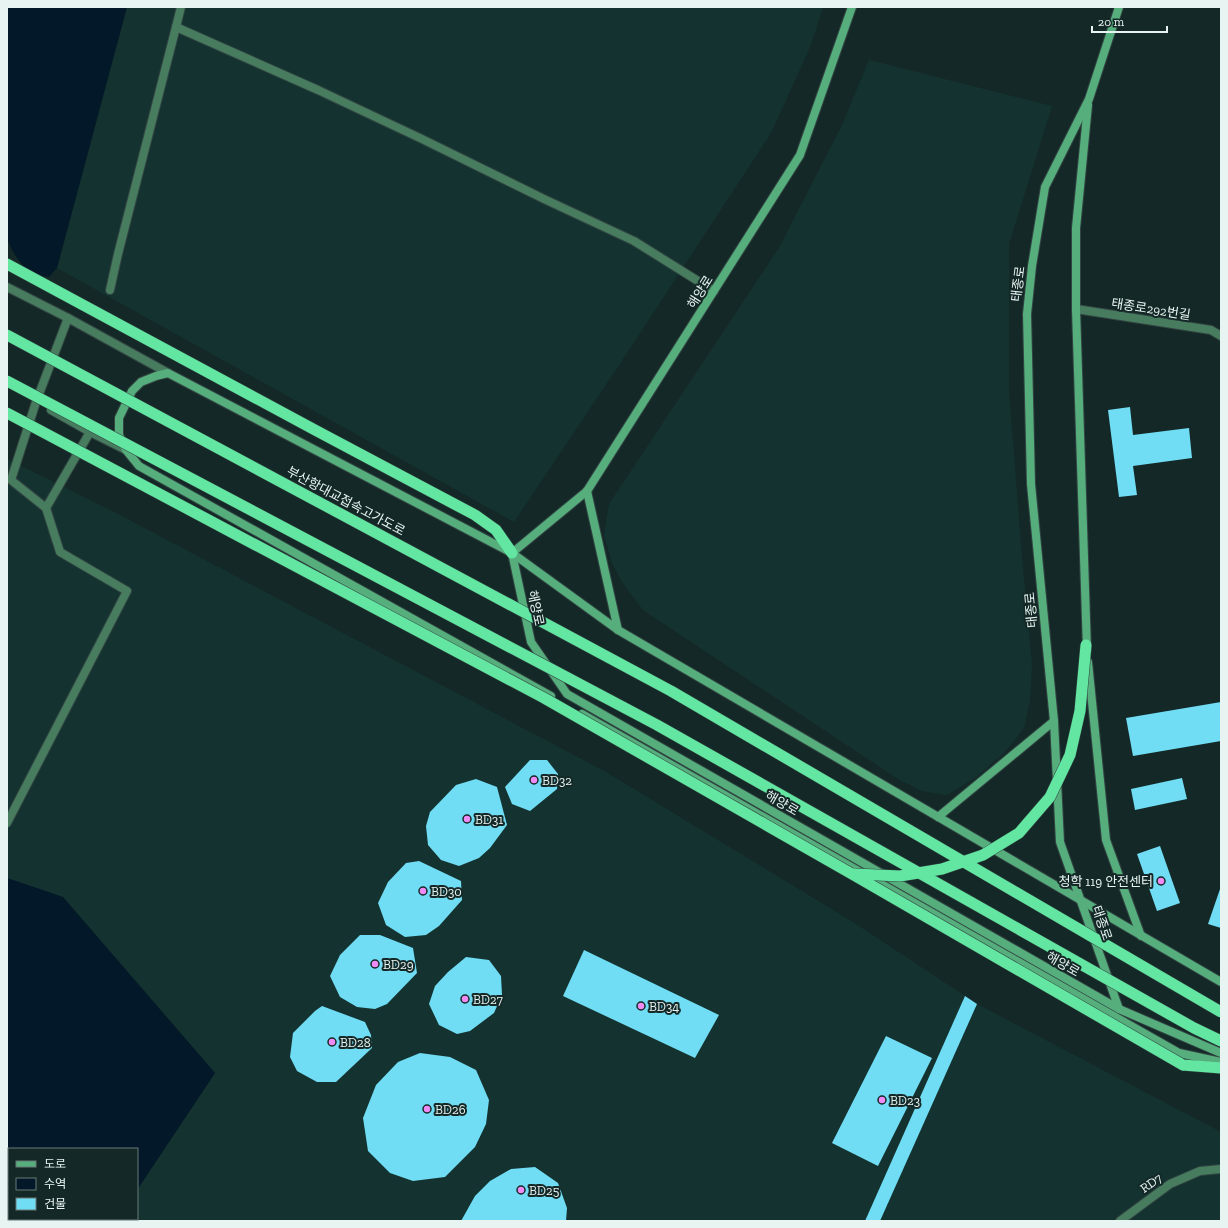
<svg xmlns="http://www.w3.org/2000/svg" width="1228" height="1228" font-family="'Zilla Slab','Noto Sans KR',serif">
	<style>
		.built { fill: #143330 }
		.water { fill: #031828 }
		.building { fill: #70ddf4 }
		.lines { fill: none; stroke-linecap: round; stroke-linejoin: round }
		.service-casing { stroke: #324543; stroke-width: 10 }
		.minor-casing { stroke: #324543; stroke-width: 10 }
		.secondary-casing { stroke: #324543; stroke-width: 10 }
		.trunk-casing { stroke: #324543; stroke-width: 12 }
		.service { stroke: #477c5e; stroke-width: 8 }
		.minor { stroke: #477c5e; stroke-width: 8 }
		.secondary { stroke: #56ae7d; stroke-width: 8 }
		.trunk { stroke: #62e6a1; stroke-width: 11 }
		.trunk-bridge-casing { stroke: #324543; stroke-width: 12; stroke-linecap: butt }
		.trunk-bridge { stroke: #62e6a1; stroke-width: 11 }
		.poi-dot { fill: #f08bf5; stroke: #142927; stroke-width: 1.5 }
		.labels { text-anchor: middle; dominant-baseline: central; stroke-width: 4; stroke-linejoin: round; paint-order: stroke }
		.street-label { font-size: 13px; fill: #e7f4f2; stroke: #142927 }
		.poi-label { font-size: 13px; fill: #e7f4f2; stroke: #142927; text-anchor: start }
	</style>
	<rect width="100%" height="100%" fill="#142927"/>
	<g class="built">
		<polygon points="127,7 823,7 811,45 771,133 623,359 514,522 57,268"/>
		<polygon points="869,60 1052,106 1009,244 1009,391 1022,558 1032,665 1030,700 1024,728 1005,752 975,778 947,795 922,791 898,779 643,610 622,582 612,563 604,535 609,504 779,248 842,125"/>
		<polygon points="7,459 116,513 606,772 856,924 977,1004 1221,1132 1221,1221 116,1221 117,1219 137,1219 137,1190 215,1073 63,897 7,878"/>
	</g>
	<g class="water">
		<path d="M7,7H127L57,268L49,277C26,276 14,257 7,238Z"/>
		<polygon points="7,878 63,897 215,1073 137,1190 137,1149 9,1149 9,1219 117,1219 116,1221 7,1221"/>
	</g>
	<g class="building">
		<polygon points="1130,407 1133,435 1189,428 1192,458 1133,466 1137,495 1119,497 1108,410"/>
		<polygon points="1221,702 1221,741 1133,756 1126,718"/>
		<polygon points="530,760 547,760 558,774 557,789 530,811 512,804 505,787"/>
		<polygon points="1182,778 1187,799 1135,810 1131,789"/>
		<polygon points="476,779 497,787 507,825 490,848 479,858 459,866 441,860 428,845 426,826 430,812 456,785"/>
		<polygon points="1160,846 1180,903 1157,911 1137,854"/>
		<polygon points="419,861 461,881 462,900 439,926 426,935 405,937 386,925 378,903 388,882 406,863"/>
		<polygon points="1220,889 1221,889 1221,928 1208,924"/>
		<polygon points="360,935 380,935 413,948 417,973 387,1004 375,1009 357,1007 340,997 330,976 340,955"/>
		<polygon points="584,950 719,1015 695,1058 563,996"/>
		<polygon points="466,957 489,960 501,976 502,995 494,1013 470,1031 457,1034 439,1025 429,1004 435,986 448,972"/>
		<polygon points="965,996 977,1004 880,1221 865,1221"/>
		<polygon points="322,1006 365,1022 371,1035 372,1048 336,1082 317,1082 297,1071 290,1057 293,1033 315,1011"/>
		<polygon points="886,1036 932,1058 878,1166 832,1143"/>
		<polygon points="420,1053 450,1057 476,1070 489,1100 486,1124 475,1147 445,1177 413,1181 390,1173 368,1151 363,1118 376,1085 398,1062"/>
		<polygon points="535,1167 558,1183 567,1208 566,1221 461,1221 475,1196 490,1181 511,1169"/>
	</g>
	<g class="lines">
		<defs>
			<g id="service">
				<polyline points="181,7 176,27 318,90 422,139 544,199 634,241 714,291"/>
				<polyline points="7,287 68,318 168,373"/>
				<polyline points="110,290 118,254 176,27"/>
				<polyline points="51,410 90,432 126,450"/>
				<polyline points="46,508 90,432"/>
				<polyline points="7,823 127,591 60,552 46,508 11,480 36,402 68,318"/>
				<polyline points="1120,1221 1170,1184 1200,1171 1221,1169"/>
			</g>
			<polyline id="minor" points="1076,309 1211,330 1221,336"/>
			<g id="secondary">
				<polyline points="587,491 618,630"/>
				<polyline points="512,553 531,642 567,694 1119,1009 1221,1053"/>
				<polyline points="512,553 587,491 800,155 852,7"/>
				<polyline points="1087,650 1076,309 1076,228 1088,105"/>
				<polyline points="1088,662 1106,840 1141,936"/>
				<polyline points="551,696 139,466 126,450 119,435 119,418 132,391 141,382 156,376 168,373 512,553 618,630 1221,982"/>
				<polyline points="582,714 1179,1053 1221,1062"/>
				<polyline points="938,817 1054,721"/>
				<polyline points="1119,1009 1060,842 1054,721 1031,484 1027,314 1032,266 1045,187 1089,99 1119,7"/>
			</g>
			<g id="trunk">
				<polyline points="7,264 315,430 475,515 496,530 512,553"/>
				<polyline points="1183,1065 1221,1068"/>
			</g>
		</defs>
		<use href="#service" class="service-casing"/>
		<use href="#minor" class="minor-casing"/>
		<use href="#secondary" class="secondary-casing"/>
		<use href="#trunk" class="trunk-casing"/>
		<use href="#service" class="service"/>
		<use href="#minor" class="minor"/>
		<use href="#secondary" class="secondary"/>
		<use href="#trunk" class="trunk"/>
		<defs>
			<g id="trunk-bridge">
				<polyline points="7,335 671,691 1221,1012"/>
				<polyline points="7,381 657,725 1194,1028 1221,1041"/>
				<polyline points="7,413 544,698 852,874 1183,1065"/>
				<polyline points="855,874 900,876 942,869 983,855 1019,833 1050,797 1070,755 1080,711 1086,645"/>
			</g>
		</defs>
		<use href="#trunk-bridge" class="trunk-bridge-casing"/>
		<use href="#trunk-bridge" class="trunk-bridge"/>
	</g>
	<g class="poi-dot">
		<circle cx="534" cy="780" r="4"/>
		<circle cx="467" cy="819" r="4"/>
		<circle cx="1161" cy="881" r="4"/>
		<circle cx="423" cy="891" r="4"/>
		<circle cx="375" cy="964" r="4"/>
		<circle cx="465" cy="999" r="4"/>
		<circle cx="641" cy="1006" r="4"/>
		<circle cx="332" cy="1042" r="4"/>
		<circle cx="882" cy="1100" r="4"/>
		<circle cx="427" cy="1109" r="4"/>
		<circle cx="521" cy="1190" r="4"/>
	</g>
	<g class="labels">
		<g class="street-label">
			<text transform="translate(1018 284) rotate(-83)">태종로</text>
			<text transform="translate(700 292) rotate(-58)">해양로</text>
			<text transform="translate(1151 309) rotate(9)">태종로292번길</text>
			<text transform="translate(346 501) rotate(28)">부산항대교접속고가도로</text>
			<text transform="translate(536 608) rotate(78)">해양로</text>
			<text transform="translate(1031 610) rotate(-95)">태종로</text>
			<text transform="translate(782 803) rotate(30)">해양로</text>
			<text transform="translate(1102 923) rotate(71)">태종로</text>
			<text transform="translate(1063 964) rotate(30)">해양로</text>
			<text transform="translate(1151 1183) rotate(-35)">RD7</text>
		</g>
		<g class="poi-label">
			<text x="542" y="780">BD32</text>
			<text x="475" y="819">BD31</text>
			<text x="1153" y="881" text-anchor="end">청학 119 안전센터</text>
			<text x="431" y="891">BD30</text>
			<text x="383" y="964">BD29</text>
			<text x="473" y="999">BD27</text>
			<text x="649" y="1006">BD34</text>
			<text x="340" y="1042">BD28</text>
			<text x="890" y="1100">BD23</text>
			<text x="435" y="1109">BD26</text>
			<text x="529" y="1190">BD25</text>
		</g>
	</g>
	<rect width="1228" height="1228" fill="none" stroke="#e7f4f2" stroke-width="16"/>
	<rect x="8" y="1148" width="130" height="72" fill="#142927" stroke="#687a78"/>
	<rect x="16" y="1161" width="20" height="6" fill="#56ae7d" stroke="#687a78"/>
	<text x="44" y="1168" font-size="12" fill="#e7f4f2">도로</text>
	<rect x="16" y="1178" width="20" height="12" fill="#031828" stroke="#687a78"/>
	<text x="44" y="1188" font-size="12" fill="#e7f4f2">수역</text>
	<rect x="16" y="1198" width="20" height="12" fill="#70ddf4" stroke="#687a78"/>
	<text x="44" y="1208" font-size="12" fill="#e7f4f2">건물</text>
	<path d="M1092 26v6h75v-6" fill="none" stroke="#e7f4f2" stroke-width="2"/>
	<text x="1098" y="26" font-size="12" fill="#e7f4f2" stroke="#142927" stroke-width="3" paint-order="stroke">20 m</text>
</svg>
